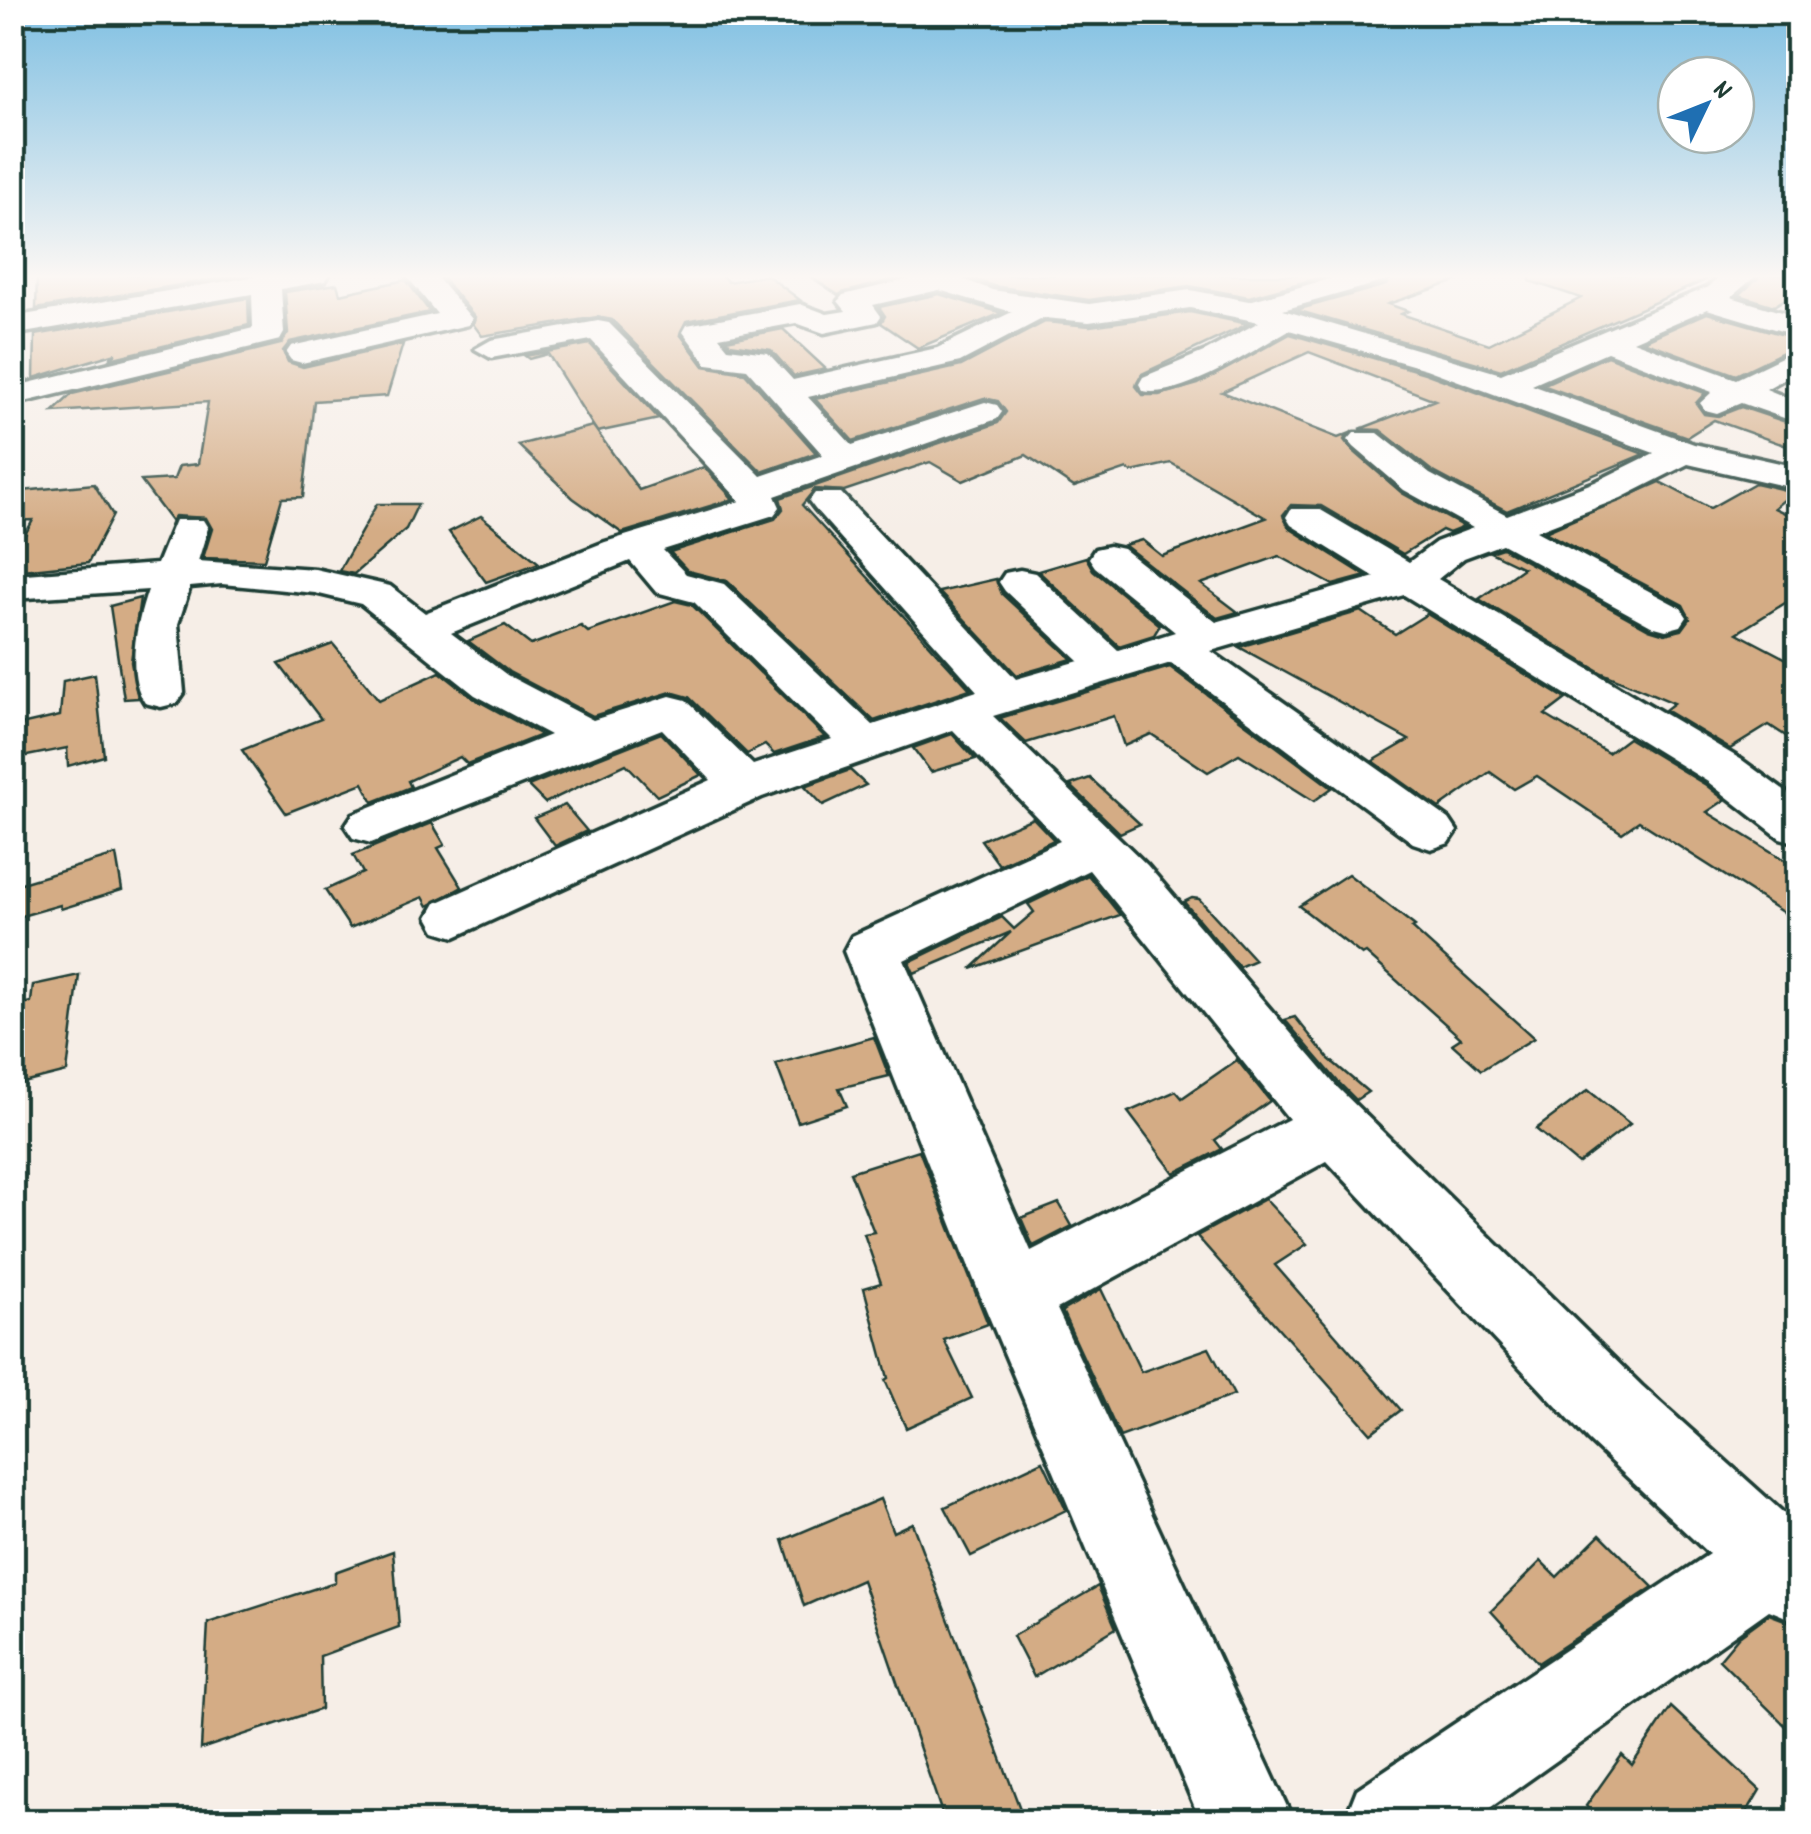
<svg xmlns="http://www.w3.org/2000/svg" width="1811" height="1834" font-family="Dekko,sans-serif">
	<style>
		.building { fill: #d4ac85; stroke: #1f3d34; stroke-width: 2.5 }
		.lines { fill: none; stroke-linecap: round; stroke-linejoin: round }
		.minor-casing { stroke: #1f3d34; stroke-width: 7 }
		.minor { fill: #fff; fill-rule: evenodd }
	</style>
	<rect width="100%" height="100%" fill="#f6eee7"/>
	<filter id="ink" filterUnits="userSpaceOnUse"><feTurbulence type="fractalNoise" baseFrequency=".01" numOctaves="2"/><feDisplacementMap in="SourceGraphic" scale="20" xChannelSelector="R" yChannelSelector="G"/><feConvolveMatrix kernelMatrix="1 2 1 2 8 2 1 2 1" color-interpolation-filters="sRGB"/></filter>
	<g filter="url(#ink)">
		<g class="building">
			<polygon points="37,275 240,275 36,309"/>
			<polygon points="440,275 721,275 728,282 767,275 800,300 686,321 680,334 704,366 745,373 816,453 762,472 612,320 597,317 482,336 473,324 475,317"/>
			<polygon points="808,275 908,275 838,295"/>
			<polygon points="963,275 1329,275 1249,297 1189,286 1089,300 993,286"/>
			<polygon points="1393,275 1456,275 1457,281 1388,304 1408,311 1401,314 1489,344 1581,298 1530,281 1530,275 1717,275 1501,370 1296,310 1386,285"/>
			<polygon points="1761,275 1798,275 1798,291 1774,306 1739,295"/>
			<polygon points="406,280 430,312 290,342 283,351 288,362 303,367 403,344 387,396 314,401 303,497 282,498 264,560 203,558 212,529 206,518 175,516 171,521 141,481 174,479 179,466 198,464 208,402 53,412 72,394 281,344 288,333 285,292 337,284 340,294"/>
			<polygon points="939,294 1002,313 918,348 881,323 885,316 879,307"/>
			<polygon points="248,298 249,325 110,359 116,353 34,378 35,335"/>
			<polygon points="1190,312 1248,324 1142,374 1136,386 1143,395 1159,395 1198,384 1290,334 1425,373 1644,454 1507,511 1432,471 1380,430 1360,429 1435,400 1309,352 1222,392 1338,438 1348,434 1344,440 1351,449 1402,493 1464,527 1449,533 1442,530 1403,554 1321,506 1291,505 1283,515 1289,528 1366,576 1333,585 1279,556 1201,584 1238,612 1217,618 1124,545 1142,540 1162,556 1266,518 1171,463 1132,472 1127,469 1074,487 1026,455 963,481 930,462 844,491 815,489 802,505 970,689 874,721 727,581 688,571 670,552 775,519 783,509 780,498 998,423 1006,412 998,401 984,398 853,441 815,399 961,366 1045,322 1090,326"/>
			<polygon points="1707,313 1798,339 1798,345 1736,375 1643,341"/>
			<polygon points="783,329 826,369 794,376 771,350 730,344 726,340"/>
			<polygon points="590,344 659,419 597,432 548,354 529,359 525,356"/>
			<polygon points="1607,356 1705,393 1696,403 1704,414 1718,416 1741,407 1798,426 1798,463 1785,460 1798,450 1714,420 1687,437 1542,385"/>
			<polygon points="593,426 639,490 704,467 733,499 622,533 573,498 518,445"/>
			<polygon points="1660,482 1710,508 1755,483 1794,492 1774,508 1798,519 1798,595 1737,633 1798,665 1798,744 1769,725 1730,749 1665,710 1674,703 1602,673 1479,599 1523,568 1490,552 1502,548 1649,629 1665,634 1682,630 1690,619 1683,605 1545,532"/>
			<polygon points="94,484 113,515 88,563 12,571 12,558 33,520 12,521 12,492"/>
			<polygon points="377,504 418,504 406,529 354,574 339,571"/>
			<polygon points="481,516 539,563 486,582 449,532"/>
			<polygon points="1086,557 1093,570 1160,625 1154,635 1119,646 1038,571"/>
			<polygon points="996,579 1002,594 1072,659 1017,675 939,592"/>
			<polygon points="140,598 131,662 138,698 124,699 110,606"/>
			<polygon points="675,601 692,605 825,737 774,754 765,745 747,754 689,697 671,692 593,716 509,672 468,641 505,625 531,645 581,626 588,632"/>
			<polygon points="1361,611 1395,634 1427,614 1566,699 1545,715 1608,753 1628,738 1706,785 1725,800 1707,812 1798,868 1798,922 1639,821 1622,833 1537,776 1514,789 1490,772 1439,808 1373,761 1409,740 1239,647"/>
			<polygon points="333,644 379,700 440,672 473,698 541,735 467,764 460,757 408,781 411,787 373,802 363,783 286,813 242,750 321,719 279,664"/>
			<polygon points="1170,667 1332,788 1314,801 1239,754 1208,772 1151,734 1124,746 1114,716 1026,743 1000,718"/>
			<polygon points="95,674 104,756 68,766 67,748 12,759 12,727 60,716 63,681"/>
			<polygon points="661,733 701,775 657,796 626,764 545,803 528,786"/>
			<polygon points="952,734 975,759 931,772 913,748"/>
			<polygon points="850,770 866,785 823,805 805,786"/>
			<polygon points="1090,778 1140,824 1120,833 1070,785"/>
			<polygon points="565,805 587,831 555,846 534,818"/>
			<polygon points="1033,818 1054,840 999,865 981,840"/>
			<polygon points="432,823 445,845 438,848 462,887 428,906 423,897 350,928 325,890 363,873 353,855"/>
			<polygon points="116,855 122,890 61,909 60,905 18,917 18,884"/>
			<polygon points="1348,874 1415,926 1412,928 1534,1038 1481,1070 1452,1044 1461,1038 1366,953 1362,955 1299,906"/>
			<polygon points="1088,875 1120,915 971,969 1011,932 914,973 909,962 1002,917 1014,929 1034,912 1028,904"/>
			<polygon points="1192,898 1199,899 1255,960 1239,967 1184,902"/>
			<polygon points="79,975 67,1072 12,1086 12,1006 31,1002 33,985"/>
			<polygon points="1295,1017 1329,1059 1368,1092 1356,1100 1340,1084 1285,1020"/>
			<polygon points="874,1037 889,1076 839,1088 847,1106 798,1122 776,1064"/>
			<polygon points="1237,1060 1270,1101 1215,1140 1222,1149 1174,1173 1128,1112 1176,1091 1182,1098"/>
			<polygon points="1588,1090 1630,1124 1578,1164 1536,1129"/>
			<polygon points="919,1150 988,1324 944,1340 972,1398 906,1428 885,1380 888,1378 864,1288 881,1283 864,1234 874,1232 850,1172"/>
			<polygon points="1265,1199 1307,1244 1275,1265 1401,1410 1371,1433 1197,1236"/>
			<polygon points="1059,1203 1072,1226 1033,1246 1021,1218"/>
			<polygon points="1101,1289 1141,1372 1209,1348 1234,1395 1120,1437 1062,1311"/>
			<polygon points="1043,1461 1066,1510 971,1556 945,1507"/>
			<polygon points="880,1499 893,1532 912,1523 1025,1822 945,1822 862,1580 804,1606 783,1540"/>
			<polygon points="1600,1534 1653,1587 1538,1663 1491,1611 1541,1561 1557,1577"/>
			<polygon points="393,1551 399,1627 320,1656 321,1709 201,1749 208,1623 335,1582 335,1572"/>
			<polygon points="1098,1586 1116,1628 1034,1677 1013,1636"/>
			<polygon points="1769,1614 1798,1625 1798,1738 1719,1660 1739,1636"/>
			<polygon points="1671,1707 1760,1790 1741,1822 1600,1822 1586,1806 1622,1755 1632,1765"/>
		</g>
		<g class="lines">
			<defs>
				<g id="minor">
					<polygon points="263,275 329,275 325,281 281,289 284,333 280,340 12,405 12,387 253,328 252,294 12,335 12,317"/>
					<polygon points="406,275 435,275 472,319 468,325 302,363 291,360 286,353 291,346 437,314"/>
					<path d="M912,275H952L992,290L1089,304L1190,290L1249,301L1343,275H1389L1385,281L1283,310L1501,374L1706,288L1724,275H1757L1731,297L1798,317V336L1707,309L1633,341L1736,379L1798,349V371L1766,389L1798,402V423L1741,403L1717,413L1705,410L1700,403L1712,392L1607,352L1532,385L1694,444L1798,467V489L1688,464L1621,498L1536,531L1681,608L1687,617L1681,626L1666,630L1651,626L1502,544L1464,558L1438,579L1742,760L1798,801V843L1780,838L1708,782L1404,595L1211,651L1449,819L1457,831L1449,843L1431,849L1413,843L1171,663L993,716L1147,865L1337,1087L1642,1386L1798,1526V1622L1769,1610L1470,1822H1344L1357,1789L1709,1554L1588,1440L1327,1161L1057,1309L1294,1822H1201L980,1295L844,951L852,936L1060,841L953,730L762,797L455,937L436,931L428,917L436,903L711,780L662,729L371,843L353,838L345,826L353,814L550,735L475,695L361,604L315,593L222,584L190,587L178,624L184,693L177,703L161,707L145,703C125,673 137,621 148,590L12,599V575L157,564L175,520H203L208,528L198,561L315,569L390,586L425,613L605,542L740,501L591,340L491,358L475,349L491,340L598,321L609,323L761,476L823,455L747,369L707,364L683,332L687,325L800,304L827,314L846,311L838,301L843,295L914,278ZM939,290L1012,312L937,348L793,380L768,353L728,348L719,337L796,323L824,333L877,322L881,316L873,305ZM1190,308L1259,322L1206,351L1143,377L1139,384L1143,391C1180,400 1256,349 1289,330L1426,369L1654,453L1595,482L1507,515L1430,474L1378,433H1354L1348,440L1354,447L1404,490L1473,528L1436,542L1409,562L1319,509H1291L1286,517L1291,525L1375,577L1216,622L1123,549L1109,546L1095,549L1089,558L1095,567L1175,632L1118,650L1035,573L1020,570L1005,573L999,582L1005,591L1079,661L1016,679L841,493H815L809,501L815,509L977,691L873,725L724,584L686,574L663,550L774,515L780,507L775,496L997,419L1002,412L997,405L985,402L852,445L808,397L960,362L1044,318L1089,322ZM630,561L656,592L694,602L832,739L753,765L686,700L670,696L593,720L507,675L451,633ZM1089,870L1289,1119L1031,1251L904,960Z"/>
				</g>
			</defs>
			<use href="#minor" class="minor-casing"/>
			<use href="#minor" class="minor"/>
		</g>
	</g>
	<linearGradient id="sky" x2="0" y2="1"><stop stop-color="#7ebfe2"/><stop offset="0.52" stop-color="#fbf7f4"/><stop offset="1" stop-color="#fbf7f4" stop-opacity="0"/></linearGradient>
	<rect width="1811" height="532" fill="url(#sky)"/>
	<rect width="1811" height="1834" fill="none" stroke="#fff" stroke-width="50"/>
	<rect x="25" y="25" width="1761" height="1784" fill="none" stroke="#1f3d34" stroke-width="4" filter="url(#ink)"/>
	<g transform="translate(1706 105) rotate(47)"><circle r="48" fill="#ffffff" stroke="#a5b1ae" stroke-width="2.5"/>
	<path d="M0-8L18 38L0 25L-18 38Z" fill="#1f6fb2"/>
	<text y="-15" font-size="28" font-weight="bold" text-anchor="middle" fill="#1f3d34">N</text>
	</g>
</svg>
